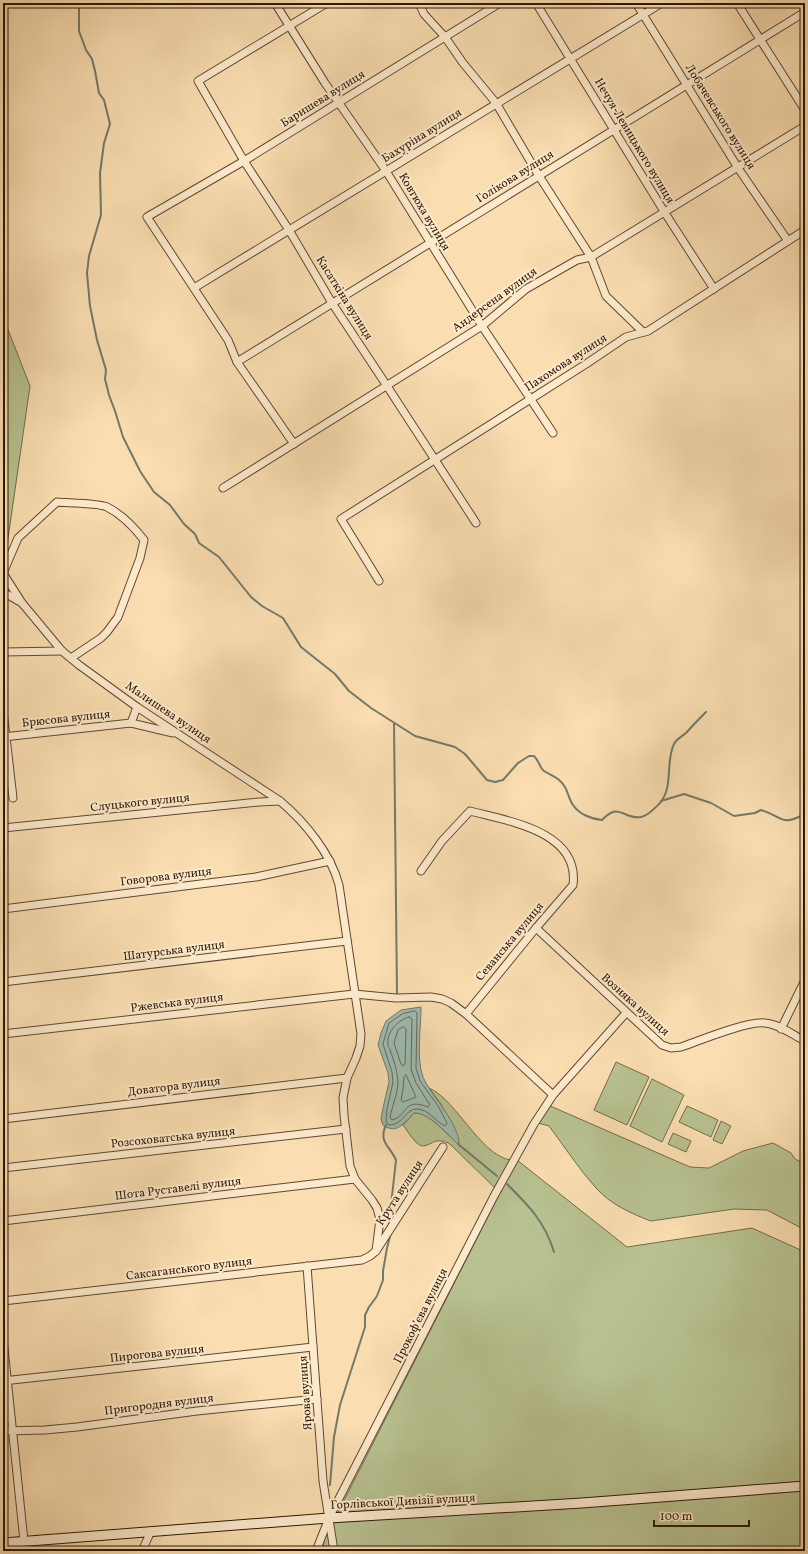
<svg xmlns="http://www.w3.org/2000/svg" width="808" height="1554" font-family="Vollkorn,serif">
	<style>
		.green { fill: #b8c291; stroke: #726c4b }
		.water { fill: #9ebcb0; stroke: #717a6c }
		.lines { fill: none; stroke-linecap: round; stroke-linejoin: round }
		.shore { stroke: #66695a; stroke-width: 1 }
		.stream { stroke: #717a6c; stroke-width: 2 }
		.street-casing { stroke: #604830; stroke-width: 9 }
		.secondary-casing { stroke: #2d1605; stroke-width: 11 }
		.street { stroke: #fceacc; stroke-width: 7 }
		.secondary { stroke: #fceacc; stroke-width: 9 }
		.labels { text-anchor: middle; dominant-baseline: central; stroke-width: 4; stroke-linejoin: round; paint-order: stroke }
		.street-label { font-size: 12px; fill: #2d1605; stroke: #fceacc }
	</style>
	<rect width="100%" height="100%" fill="#fadeb1"/>
	<filter id="stains"><feTurbulence type="fractalNoise" baseFrequency=".005" numOctaves="4"/><feColorMatrix values="0 0 0 0 .2 0 0 0 0 .09 0 0 0 0 .02 0 0 0 .5 -.17"/></filter>
	<radialGradient id="worn" r=".72"><stop offset=".6" stop-color="#630" stop-opacity="0"/><stop offset="1" stop-color="#630" stop-opacity=".3"/></radialGradient>
	<g class="green">
		<polygon points="3,317 30,386 3,573"/>
		<polygon points="616,1062 649,1077 627,1125 594,1110"/>
		<polygon points="652,1079 684,1095 662,1142 630,1126"/>
		<path d="M429,1088C458,1100 484,1164 517,1160L627,1247L752,1228L805,1252V1551H322L325,1538L500,1193L450,1144C448,1143 444,1141 441,1141C431,1139 425,1153 415,1141C410,1136 407,1130 403,1125L414,1113C430,1112 446,1135 459,1144L441,1104Z"/>
		<path d="M548,1105L690,1167L709,1168L743,1151L773,1143L791,1153L795,1159L805,1164V1230L767,1210L734,1209L651,1221C632,1214 610,1204 596,1188C579,1169 564,1146 549,1126L538,1123Z"/>
		<polygon points="687,1106 718,1120 711,1137 679,1122"/>
		<polygon points="721,1121 731,1126 722,1144 713,1140"/>
		<polygon points="673,1133 691,1141 686,1152 668,1144"/>
	</g>
	<path class="water" d="M421,1007C421,1028 416,1058 423,1077C431,1096 460,1124 459,1145C448,1135 429,1112 414,1113C404,1123 397,1135 383,1125L381,1119L383,1108L389,1082L388,1073L378,1045L381,1033L386,1021L401,1010Z"/>
	<g class="lines">
		<g class="shore">
			<path d="M415,1011L417,1013L416,1068L420,1081L438,1106L447,1123L445,1126C436,1122 429,1110 418,1109C405,1108 404,1125 389,1125L386,1122L387,1109L393,1082L392,1072L383,1044L389,1023L402,1014Z"/>
			<path d="M409,1017L412,1019L411,1069L416,1083L430,1105L428,1107C403,1097 408,1116 392,1120L390,1118C392,1105 398,1094 398,1081C397,1071 394,1060 390,1050C390,1048 388,1047 388,1045C386,1032 398,1020 409,1017Z"/>
			<polygon points="404,1027 406,1029 405,1064 403,1066 401,1064 394,1043 398,1030"/>
			<polygon points="406,1075 416,1097 403,1102 401,1100 403,1089 404,1077"/>
		</g>
		<g class="stream">
			<path d="M79,3V31L86,50L92,59L95,71L99,93L104,100L110,124L104,143L100,173L101,215L89,256L87,273L90,306L97,340L106,370L105,379L109,395L115,411L123,437L140,471L154,492L170,505L184,524L195,534L199,543L219,557L251,597L262,606L283,618L301,647L335,674L349,691L371,708L415,736L455,747L465,754L487,780L495,782L503,780L518,763L529,756H534C540,762 539,767 544,771C550,775 558,777 562,783C568,789 568,798 573,805C579,814 591,819 602,820C620,801 623,820 641,817C648,816 655,808 660,803C674,786 665,762 674,744C676,739 683,736 687,732C693,725 700,718 706,712"/>
			<polyline points="394,724 397,993"/>
			<path d="M661,801L684,794L711,803L734,816L755,813L761,810C784,817 780,827 805,814"/>
			<path d="M386,1125C378,1142 390,1146 396,1160L389,1223"/>
			<polyline points="458,1144 497,1176"/>
			<path d="M507,1184C529,1206 545,1222 554,1252"/>
			<polyline points="330,1485 334,1437 340,1405 365,1327 365,1315 369,1307 377,1296 383,1280 383,1271 387,1248 391,1232"/>
		</g>
		<defs>
			<g id="street">
				<polyline points="275,3 325,83 386,171 482,326 553,433"/>
				<polyline points="327,3 198,81 244,161 289,230 332,303 387,386 476,523"/>
				<polyline points="419,3 424,14 445,37 463,63 496,103 539,176 591,257 606,296 643,332"/>
				<polyline points="536,3 665,213 714,289"/>
				<polyline points="636,3 738,168 788,241"/>
				<polyline points="737,3 805,110"/>
				<polyline points="194,288 662,3"/>
				<polyline points="237,362 805,12"/>
				<polyline points="294,444 237,362 228,340 147,217 244,161 500,3"/>
				<polyline points="223,488 482,326 526,289 577,260 591,257 805,126"/>
				<path d="M3,573L22,603L62,651L79,665L137,707L280,801C305,822 331,854 339,885L361,1034L360,1046L356,1058L347,1078L343,1098L344,1115L350,1166L355,1179L372,1200L377,1208L380,1219L376,1251"/>
				<path d="M3,573L18,538L57,502C67,503 99,503 107,507C121,514 134,527 144,540L140,558L118,617L107,632L101,638L71,658"/>
				<polyline points="379,581 341,519 586,364 626,337 648,331 805,230"/>
				<polyline points="3,592 22,603"/>
				<polyline points="3,652 62,651"/>
				<polyline points="3,711 13,798"/>
				<polyline points="131,723 137,707"/>
				<polyline points="3,737 131,723 173,733"/>
				<polyline points="3,828 259,802 280,801"/>
				<path d="M421,871L442,841L470,811C507,821 580,831 573,885L536,928L466,1014"/>
				<polyline points="3,909 256,877 330,861"/>
				<path d="M536,928L662,1045L671,1048L681,1047C701,1040 747,1021 765,1023C779,1024 793,1035 805,1041"/>
				<polyline points="3,982 347,941"/>
				<polyline points="781,1029 805,980"/>
				<polyline points="3,1034 354,994 396,998 431,997 442,999 451,1003 466,1014 553,1095"/>
				<polyline points="3,1119 347,1078"/>
				<polyline points="3,1168 346,1129"/>
				<polyline points="3,1221 355,1179"/>
				<polyline points="307,1266 323,1481 334,1551"/>
				<polyline points="3,1301 362,1260 370,1256 376,1251 443,1147"/>
				<polyline points="3,1339 24,1541"/>
				<polyline points="3,1381 313,1347"/>
				<polyline points="3,1431 45,1430 77,1427 197,1411 317,1399"/>
				<polyline points="142,1551 151,1531"/>
				<polyline points="316,1551 329,1518 493,1198 534,1124 553,1095 626,1013"/>
			</g>
			<polyline id="secondary" points="3,1543 329,1518 582,1503 805,1486"/>
		</defs>
		<use href="#street" class="street-casing"/>
		<use href="#secondary" class="secondary-casing"/>
		<use href="#street" class="street"/>
		<use href="#secondary" class="secondary"/>
	</g>
	<g class="labels">
		<g class="street-label">
			<text transform="translate(323 99) rotate(-32)">Баришева вулиця</text>
			<text transform="translate(720 117) rotate(58)">Лобачевського вулиця</text>
			<text transform="translate(422 136) rotate(-32)">Бахуріна вулиця</text>
			<text transform="translate(634 141) rotate(59)">Нечуя-Левицького вулиця</text>
			<text transform="translate(515 177) rotate(-32)">Голікова вулиця</text>
			<text transform="translate(424 212) rotate(59)">Ковтюха вулиця</text>
			<text transform="translate(344 298) rotate(58)">Касаткіна вулиця</text>
			<text transform="translate(495 300) rotate(-36)">Андерсена вулиця</text>
			<text transform="translate(566 363) rotate(-33)">Пахомова вулиця</text>
			<text transform="translate(168 713) rotate(34)">Малишева вулиця</text>
			<text transform="translate(66 719) rotate(-6)">Брюсова вулиця</text>
			<text transform="translate(140 803) rotate(-6)">Слуцького вулиця</text>
			<text transform="translate(166 877) rotate(-7)">Говорова вулиця</text>
			<text transform="translate(510 942) rotate(-50)">Севанська вулиця</text>
			<text transform="translate(174 951) rotate(-7)">Шатурська вулиця</text>
			<text transform="translate(177 1003) rotate(-7)">Ржевська вулиця</text>
			<text transform="translate(635 1005) rotate(42)">Возняка вулиця</text>
			<text transform="translate(174 1087) rotate(-7)">Доватора вулиця</text>
			<text transform="translate(173 1138) rotate(-6)">Розсоховатська вулиця</text>
			<text transform="translate(178 1189) rotate(-7)">Шота Руставелі вулиця</text>
			<text transform="translate(400 1193) rotate(-57)">Крута вулиця</text>
			<text transform="translate(189 1269) rotate(-7)">Саксаганського вулиця</text>
			<text transform="translate(421 1316) rotate(-63)">Прокоф’єва вулиця</text>
			<text transform="translate(157 1354) rotate(-6)">Пирогова вулиця</text>
			<text transform="translate(306 1393) rotate(-94)">Ярова вулиця</text>
			<text transform="translate(159 1405) rotate(-7)">Пригородня вулиця</text>
			<text transform="translate(403 1502) rotate(-3)">Горлівської Дивізії вулиця</text>
		</g>
	</g>
	<rect width="808" height="1554" fill="none" stroke="#fadeb1" stroke-width="16"/>
	<rect x="4" y="4" width="800" height="1546" fill="none" stroke="#2d1605" stroke-width="2"/>
	<rect x="8" y="8" width="792" height="1538" fill="none" stroke="#2d1605"/>
	<path d="M654 1520v6h95v-6" fill="none" stroke="#2d1605" stroke-width="2"/>
	<text x="660" y="1520" font-size="12" fill="#2d1605" stroke="#fceacc" stroke-width="3" paint-order="stroke">100 m</text>
	<rect width="100%" height="100%" filter="url(#stains)"/>
	<rect width="100%" height="100%" fill="url(#worn)"/>
</svg>
